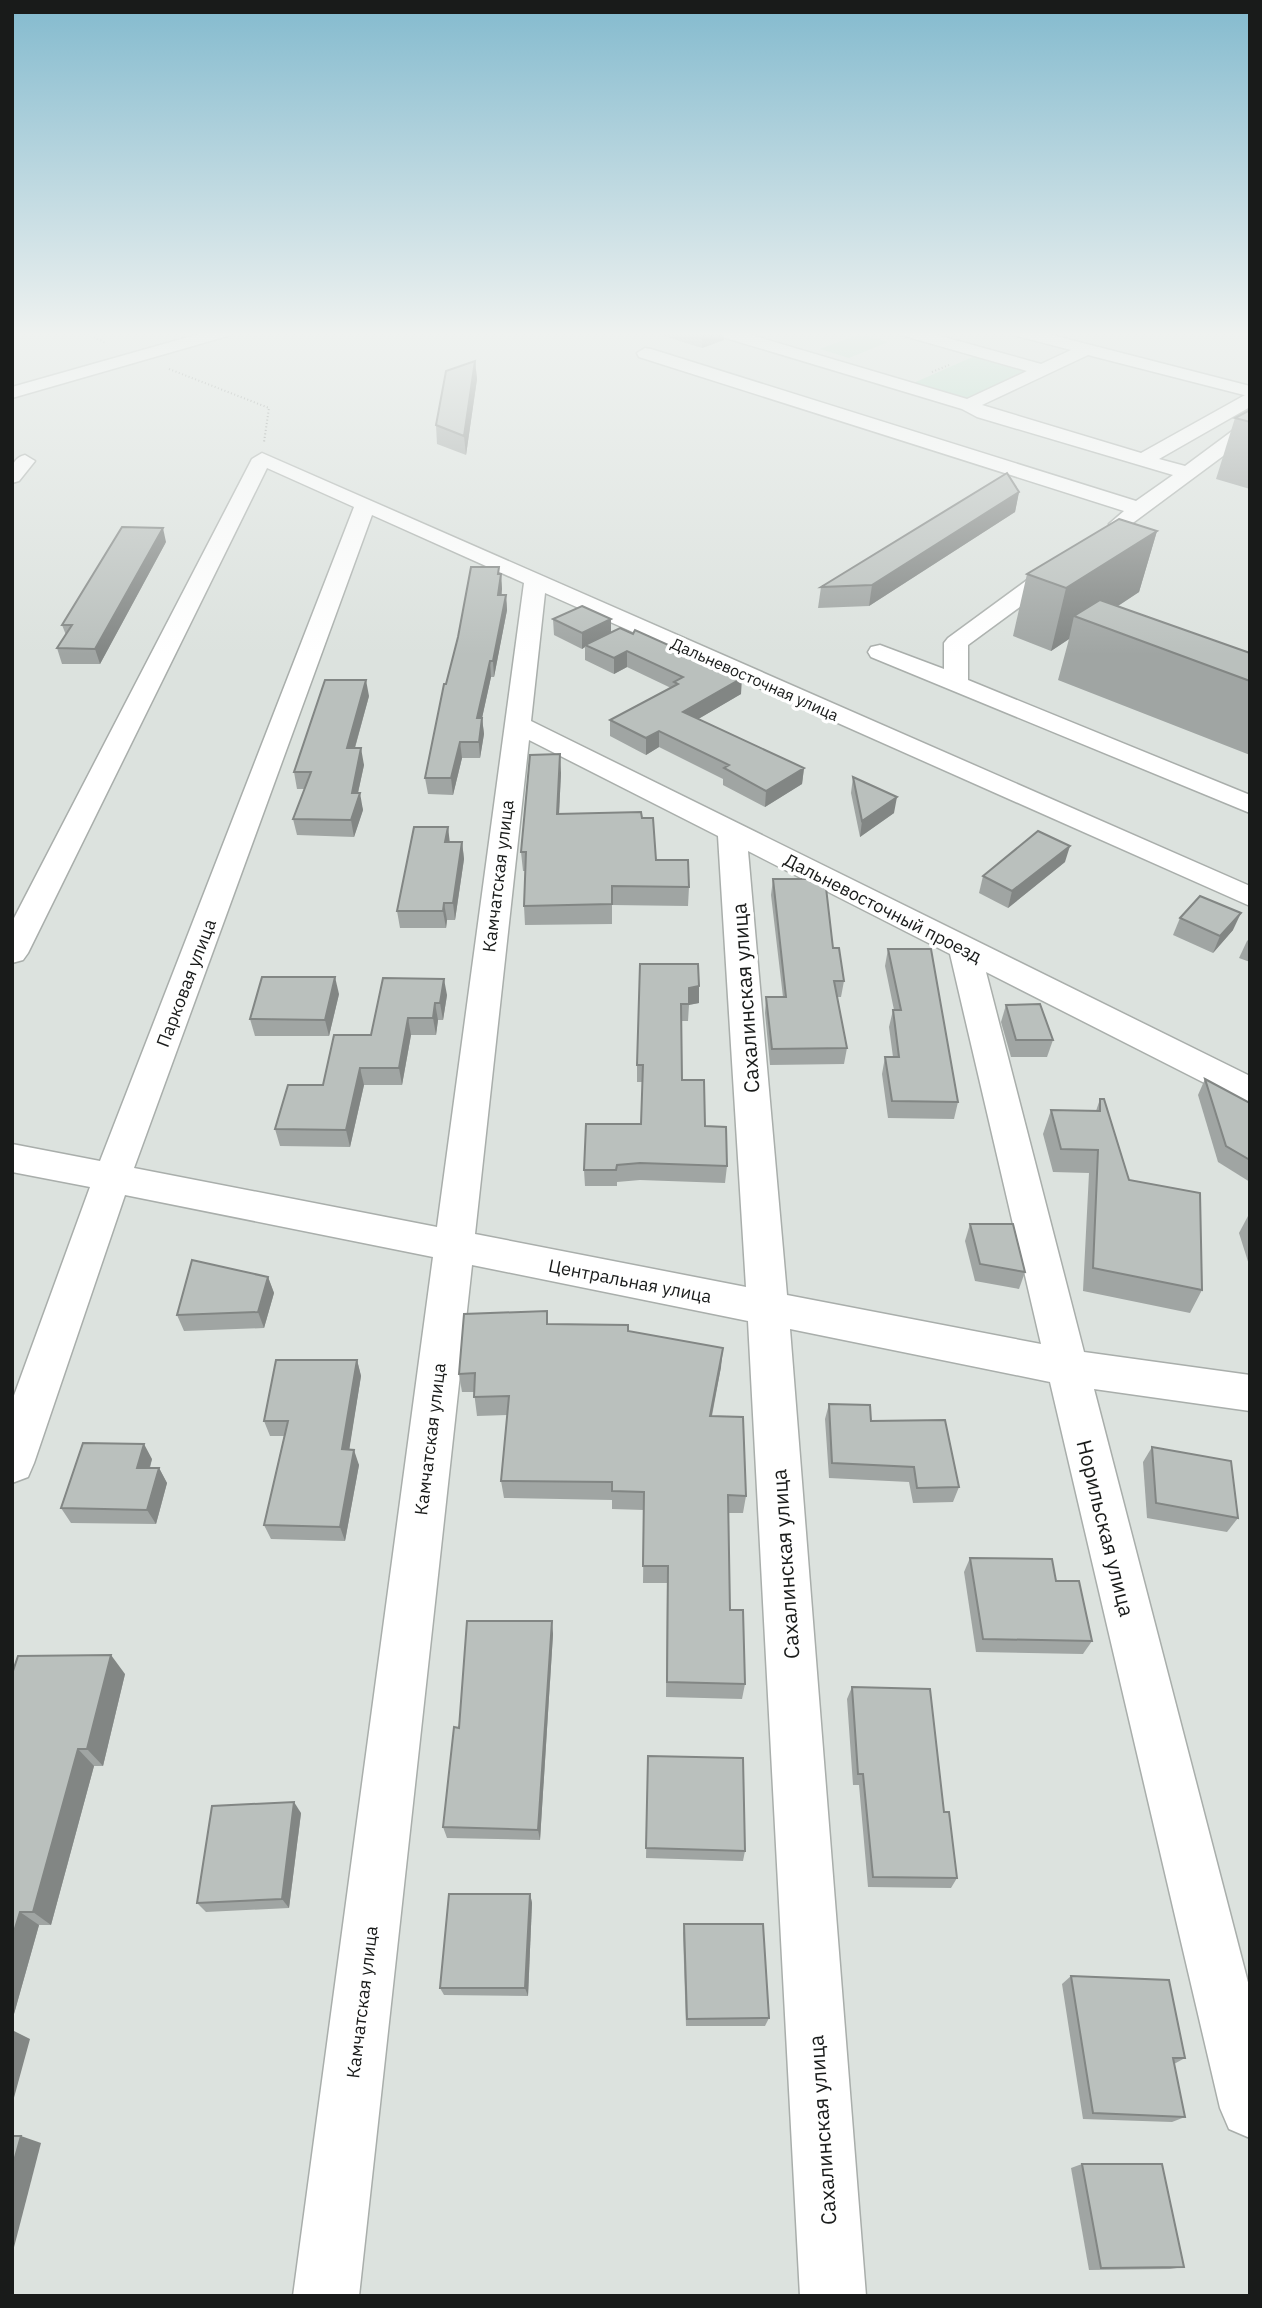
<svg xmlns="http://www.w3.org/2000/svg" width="1262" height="2308" font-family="'IBM Plex Sans',sans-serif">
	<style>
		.green { fill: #b1dcc5 }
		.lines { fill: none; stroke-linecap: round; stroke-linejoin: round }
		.minor-casing { stroke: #a9aeab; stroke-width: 3 }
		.path { stroke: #7d817e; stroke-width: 2; stroke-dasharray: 1 2.5; stroke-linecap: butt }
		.minor { fill: #fff; fill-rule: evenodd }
		.wall { fill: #a0a5a3 }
		.shaded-wall { fill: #828684 }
		.building { fill: #bac0bd; stroke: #828684; stroke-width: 2 }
		.labels { text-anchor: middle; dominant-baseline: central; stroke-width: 7; stroke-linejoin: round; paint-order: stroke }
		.far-street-label { font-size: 16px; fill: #191b1a; stroke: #fff }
		.street-label { font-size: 18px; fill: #191b1a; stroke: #fff }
		.near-street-label { font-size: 21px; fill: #191b1a; stroke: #fff }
	</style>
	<rect width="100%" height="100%" fill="#dce2de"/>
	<g class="green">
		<polygon points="860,334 888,342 849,358 820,349"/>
		<polygon points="977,355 1030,369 963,401 909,385"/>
	</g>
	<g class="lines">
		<defs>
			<g id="minor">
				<polygon points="206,332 233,332 231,335 12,398 12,387"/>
				<path d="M714,332H741L967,399L1027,371L901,335L899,332H926L1041,364L1071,350L1013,335L1011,332H1040L1250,386V407L1159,459L1185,466L1243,423L1250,421V436L1126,528H1112L1109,524L1124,511L639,357L637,353L645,348L651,349L1136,501L1173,475L977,417L962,409L716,335ZM1088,355L1244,395H1245L1141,453L982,405Z"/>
				<path d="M262,453L1250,886V906L545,593L531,721L1250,1076V1103L1238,1100L986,972L1084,1352L1250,1375V1411L1094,1389L1250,1990V2138L1229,2129L1220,2108L1050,1382L790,1329L866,2296H800L748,1321L472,1265L359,2296H293L433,1257L125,1195L34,1463L28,1477L12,1483V1401L90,1187L12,1172V1144L100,1161L354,507L267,468L28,953L23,960L12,963V922L252,459ZM372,515L524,583L437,1227L134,1168ZM529,740L718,836L746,1287L475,1234ZM748,851L950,954L1041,1344L787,1295Z"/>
				<path d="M25,455L35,461L19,481L12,483C12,470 10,459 25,455Z"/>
				<polygon points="1061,559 1069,561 1072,566 1069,571 968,645 968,680 1250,795 1250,813 871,657 868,652 871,647 880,645 944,669 944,643 948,638 1053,561"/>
			</g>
		</defs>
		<use href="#minor" class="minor-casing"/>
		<g class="path">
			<polyline points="81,332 106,343"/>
			<polyline points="169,369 269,408 264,442"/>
			<polyline points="932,372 949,365"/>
		</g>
		<use href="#minor" class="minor"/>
	</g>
	<g class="wall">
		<polygon points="651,332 724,332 724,340 702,348"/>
		<polygon points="475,361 477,379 466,455 437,444 436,425"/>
		<polygon points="1250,410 1250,489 1216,479 1235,418"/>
		<polygon points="1019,492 1015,512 869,606 818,608 821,587"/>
		<polygon points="1157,531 1139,592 1118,606 1250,653 1250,755 1058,680 1069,639 1051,651 1013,636 1027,574"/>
		<polygon points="166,542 100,664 62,664 57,648 66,635 62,625"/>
		<polygon points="499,574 501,574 502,595 506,595 507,610 494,677 491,677 482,718 484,734 480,758 462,758 453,795 428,794 425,778 446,684"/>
		<polygon points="553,619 611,632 741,694 698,719 804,768 802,784 765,807 723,785 723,779 659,747 646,755 610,736 610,720 671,688 627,667 614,674 585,660 585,647 582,649 554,635"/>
		<polygon points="369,696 355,748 364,765 358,793 363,810 354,837 297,835 293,819 305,789 297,789 294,772"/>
		<polygon points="561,773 559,814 642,818 656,860 689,887 688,906 612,905 612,924 525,925 524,906 525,871 523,871 521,852"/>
		<polygon points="853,777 894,813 860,837 851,793"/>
		<polygon points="448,827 449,842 462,842 464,859 455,920 447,920 446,928 400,928 397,911"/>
		<polygon points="1065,862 1008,908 979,893 983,876"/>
		<polygon points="773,879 833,948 844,981 841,997 837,997 847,1048 844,1064 770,1065 765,1013 766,997 783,997 771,895"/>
		<polygon points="1180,918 1233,930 1213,953 1173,935"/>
		<polygon points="1250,938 1250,962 1239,958 1247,941"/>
		<polygon points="888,949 958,1102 954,1119 888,1118 882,1074 885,1057 893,1057 889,1027 893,1010 894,1010 885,966"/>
		<polygon points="698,964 699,986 699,1003 689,1005 688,1021 681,1021 682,1080 727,1166 725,1183 640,1180 617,1182 617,1186 585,1186 584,1170 641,1124 643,1082 637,1082 637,1065"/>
		<polygon points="339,994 329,1036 255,1036 250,1019"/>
		<polygon points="447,995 443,1020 438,1020 436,1035 411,1035 402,1085 364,1085 350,1147 280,1146 275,1129 323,1085 371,1035"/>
		<polygon points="1006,1005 1053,1040 1047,1057 1011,1057 1001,1022"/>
		<polygon points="1205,1079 1250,1103 1250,1182 1218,1162 1198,1095"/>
		<polygon points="1100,1099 1129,1180 1202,1290 1190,1313 1083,1291 1089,1173 1053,1172 1043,1134 1051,1110 1096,1111"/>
		<polygon points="1248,1216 1250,1217 1250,1268 1239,1233"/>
		<polygon points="970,1224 1025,1272 1019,1289 975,1281 965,1241"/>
		<polygon points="268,1277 274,1293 264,1328 184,1331 177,1315"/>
		<polygon points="547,1311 548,1324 628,1331 721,1367 712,1416 746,1496 743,1513 728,1513 730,1610 745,1684 742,1699 666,1697 667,1583 643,1583 644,1510 612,1509 612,1500 504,1498 501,1481 507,1415 477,1416 474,1392 462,1392 459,1374"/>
		<polygon points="357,1360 361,1376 349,1449 359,1465 345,1541 271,1539 264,1525 284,1436 270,1436 264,1421"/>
		<polygon points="829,1404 959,1487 953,1502 913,1503 909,1482 829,1478 825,1419"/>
		<polygon points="1152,1447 1238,1518 1227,1532 1147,1518 1143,1462"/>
		<polygon points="152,1459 150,1468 159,1468 167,1483 156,1524 71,1523 61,1508"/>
		<polygon points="970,1558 1056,1581 1092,1641 1083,1654 976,1652 964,1572"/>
		<polygon points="553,1634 540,1840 447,1838 443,1827 459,1728"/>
		<polygon points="12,1674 125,1674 103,1766 94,1766 51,1925 39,1925 12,2021"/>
		<polygon points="852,1687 944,1812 957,1878 951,1888 868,1887 859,1785 853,1785 847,1699"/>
		<polygon points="648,1756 745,1851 743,1861 646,1858"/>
		<polygon points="301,1813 289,1908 206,1912 197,1903"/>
		<polygon points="530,1894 532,1903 528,1996 444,1995 440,1988"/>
		<polygon points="684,1924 769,2018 765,2026 686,2026 683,1933"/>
		<polygon points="1071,1976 1185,2058 1174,2064 1185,2117 1172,2122 1083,2119 1062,1984"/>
		<polygon points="1082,2164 1184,2267 1170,2269 1089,2270 1071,2168"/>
	</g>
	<g class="shaded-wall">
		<polygon points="702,332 724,332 724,340 702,348"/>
		<polygon points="475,361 477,379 466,455 464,436"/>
		<polygon points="1019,492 1015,512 869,606 872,585"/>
		<polygon points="163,528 166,542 100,664 95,649"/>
		<polygon points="1157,531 1139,592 1092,623 1074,616 1069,639 1051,651 1066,588"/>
		<polygon points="501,574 502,589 499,610 498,595"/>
		<polygon points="506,595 507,610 494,677 493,661"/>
		<polygon points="611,619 611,635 585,645 585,647 582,649 582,633"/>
		<polygon points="627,651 627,667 614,674 614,658"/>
		<polygon points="490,661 491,677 482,718 484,734 480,758 477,718"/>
		<polygon points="742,678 741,694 683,728 683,712"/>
		<polygon points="366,680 369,696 350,765 347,748"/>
		<polygon points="659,731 659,747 646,755 646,738"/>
		<polygon points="460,742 462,758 453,795 451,778"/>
		<polygon points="361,748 364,765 355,806 360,793 363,810 354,837 351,820 352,793"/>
		<polygon points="560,754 561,773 558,833 557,814"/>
		<polygon points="804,768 802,784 765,807 766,791"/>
		<polygon points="897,797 894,813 860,837 862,821"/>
		<polygon points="448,827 450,844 445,842"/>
		<polygon points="462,842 464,859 455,920 453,903"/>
		<polygon points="1070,846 1065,862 1008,908 1012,891"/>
		<polygon points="444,903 447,920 446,928 443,911"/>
		<polygon points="1241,913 1233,930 1213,953 1220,936"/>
		<polygon points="335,977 339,994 329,1036 325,1020"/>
		<polygon points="444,979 447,995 443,1020 440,1003"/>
		<polygon points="699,986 699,1003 688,1005 689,988"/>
		<polygon points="435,1003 438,1020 436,1035 433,1018"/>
		<polygon points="408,1018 411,1035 402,1085 399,1068"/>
		<polygon points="360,1068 364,1085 350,1147 346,1130"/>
		<polygon points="268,1277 274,1293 264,1328 258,1312"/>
		<polygon points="723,1348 721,1367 708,1434 710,1416"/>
		<polygon points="357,1360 361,1376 347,1464 342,1449"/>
		<polygon points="144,1444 152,1459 145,1483 137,1468"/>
		<polygon points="354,1450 359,1465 345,1541 340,1527"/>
		<polygon points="159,1468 167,1483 156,1524 147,1510"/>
		<polygon points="552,1621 553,1634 540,1840 538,1830"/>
		<polygon points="111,1655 125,1674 103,1766 87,1749"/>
		<polygon points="78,1749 94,1766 51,1925 33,1912"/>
		<polygon points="294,1802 301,1813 289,1908 282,1899"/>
		<polygon points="530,1894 532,1903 528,1996 525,1988"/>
		<polygon points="20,1912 39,1925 12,2021 12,1938"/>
		<polygon points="12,2030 30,2039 12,2105"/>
		<polygon points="21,2136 41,2143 12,2255 12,2168"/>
	</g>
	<g class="building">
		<polygon points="475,361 464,436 436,425 446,371"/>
		<polygon points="1250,410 1250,422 1235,418"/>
		<polygon points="1007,473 1019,492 872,585 821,587"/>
		<polygon points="1119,519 1157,531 1066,588 1027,574"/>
		<polygon points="122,527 163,528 95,649 57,648 72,625 62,625"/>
		<polygon points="471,567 499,567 498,574 501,574 498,595 506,595 493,661 490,661 477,718 482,718 479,742 460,742 451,778 425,778 444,684 446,684 458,637"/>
		<polygon points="1100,600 1250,653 1250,681 1074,616"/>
		<polygon points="582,606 611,619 582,633 553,619"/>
		<polygon points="620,628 633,634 635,630 742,678 683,712 804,768 766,791 724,768 729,765 659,731 646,738 610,720 678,684 674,682 683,677 627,651 614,658 585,645"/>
		<polygon points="325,680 366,680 347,748 361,748 352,793 360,793 351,820 293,819 311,772 294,772"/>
		<polygon points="560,754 557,814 641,812 642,818 653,818 656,860 688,860 689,887 612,886 612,904 524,906 526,852 521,852 530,755"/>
		<polygon points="853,777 897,797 862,821"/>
		<polygon points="414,827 448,827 445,842 462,842 453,903 444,903 443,911 397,911"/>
		<polygon points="1038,831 1070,846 1012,891 983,876"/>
		<polygon points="773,879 825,879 833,948 839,948 844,981 834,981 847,1048 772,1049 766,997 786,997"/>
		<polygon points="1200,896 1241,913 1220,936 1180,918"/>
		<polygon points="888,949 931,949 958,1102 892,1101 885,1057 899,1057 893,1010 901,1010"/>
		<polygon points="640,964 698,964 699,986 689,988 689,1004 681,1004 682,1080 704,1080 705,1126 726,1127 727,1166 640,1163 617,1165 616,1170 584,1170 586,1124 641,1124 643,1065 637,1065"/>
		<polygon points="262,977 335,977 325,1020 250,1019"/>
		<polygon points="383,978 444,979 440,1003 435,1003 433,1018 408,1018 399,1068 360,1068 346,1130 275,1129 288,1085 323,1085 334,1035 371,1035"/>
		<polygon points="1040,1004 1053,1040 1016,1040 1006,1005"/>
		<polygon points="1205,1079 1250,1103 1250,1160 1226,1146"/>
		<polygon points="1100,1099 1104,1099 1129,1180 1200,1193 1202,1290 1093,1268 1098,1150 1061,1149 1051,1110 1100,1111"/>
		<polygon points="970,1224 1013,1224 1025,1272 980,1264"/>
		<polygon points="192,1260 268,1277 258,1312 177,1315"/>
		<polygon points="547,1311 547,1324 628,1325 628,1331 723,1348 710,1416 743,1417 746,1496 728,1495 730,1610 743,1610 745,1684 667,1682 668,1566 643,1566 644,1492 612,1491 612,1482 501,1481 509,1396 474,1397 475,1373 459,1374 464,1314"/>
		<polygon points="276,1360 357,1360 342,1449 354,1450 340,1527 264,1525 288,1421 264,1421"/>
		<polygon points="829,1404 870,1405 871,1421 945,1420 959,1487 917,1488 914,1467 832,1463"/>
		<polygon points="83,1443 144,1444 137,1468 159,1468 147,1510 61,1508"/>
		<polygon points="1152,1447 1231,1461 1238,1518 1156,1503"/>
		<polygon points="970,1558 1052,1559 1056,1581 1079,1581 1092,1641 983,1639"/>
		<polygon points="467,1621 552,1621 538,1830 443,1827 454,1727 459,1728"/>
		<polygon points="111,1655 87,1749 78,1749 33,1912 20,1912 12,1938 12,1674 18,1656"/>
		<polygon points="852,1687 930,1689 944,1812 949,1812 957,1878 873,1877 863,1774 858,1774"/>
		<polygon points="648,1756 743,1758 745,1851 646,1848"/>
		<polygon points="294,1802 282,1899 197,1903 212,1806"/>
		<polygon points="449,1894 530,1894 525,1988 440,1988"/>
		<polygon points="684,1924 763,1924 769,2018 687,2019"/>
		<polygon points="1071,1976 1169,1980 1185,2058 1173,2058 1185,2117 1093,2113"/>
		<polygon points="12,2136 21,2136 12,2168"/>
		<polygon points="1082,2164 1162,2164 1184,2267 1101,2268"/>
	</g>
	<linearGradient id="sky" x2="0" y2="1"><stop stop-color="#83bace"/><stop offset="0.51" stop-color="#eff2f0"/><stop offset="1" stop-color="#eff2f0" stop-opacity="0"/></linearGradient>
	<rect width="1262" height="655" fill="url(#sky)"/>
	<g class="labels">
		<g class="far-street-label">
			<text transform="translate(755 679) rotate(24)">Дальневосточная улица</text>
		</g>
		<g class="street-label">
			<text transform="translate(498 876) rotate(-83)">Камчатская улица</text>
			<text transform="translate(883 908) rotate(27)">Дальневосточный проезд</text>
			<text transform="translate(186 983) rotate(-69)">Парковая улица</text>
			<text transform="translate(630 1281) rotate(11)">Центральная улица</text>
			<text transform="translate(430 1439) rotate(-83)">Камчатская улица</text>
			<text transform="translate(362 2002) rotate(-83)">Камчатская улица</text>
		</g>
		<g class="near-street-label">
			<text transform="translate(745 998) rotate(-94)">Сахалинская улица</text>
			<text transform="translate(1106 1528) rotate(76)">Норильская улица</text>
			<text transform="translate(785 1564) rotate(-94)">Сахалинская улица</text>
			<text transform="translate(822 2130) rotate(-94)">Сахалинская улица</text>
		</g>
	</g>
	<rect width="1262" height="2308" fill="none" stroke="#191b1a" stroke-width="28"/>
</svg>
